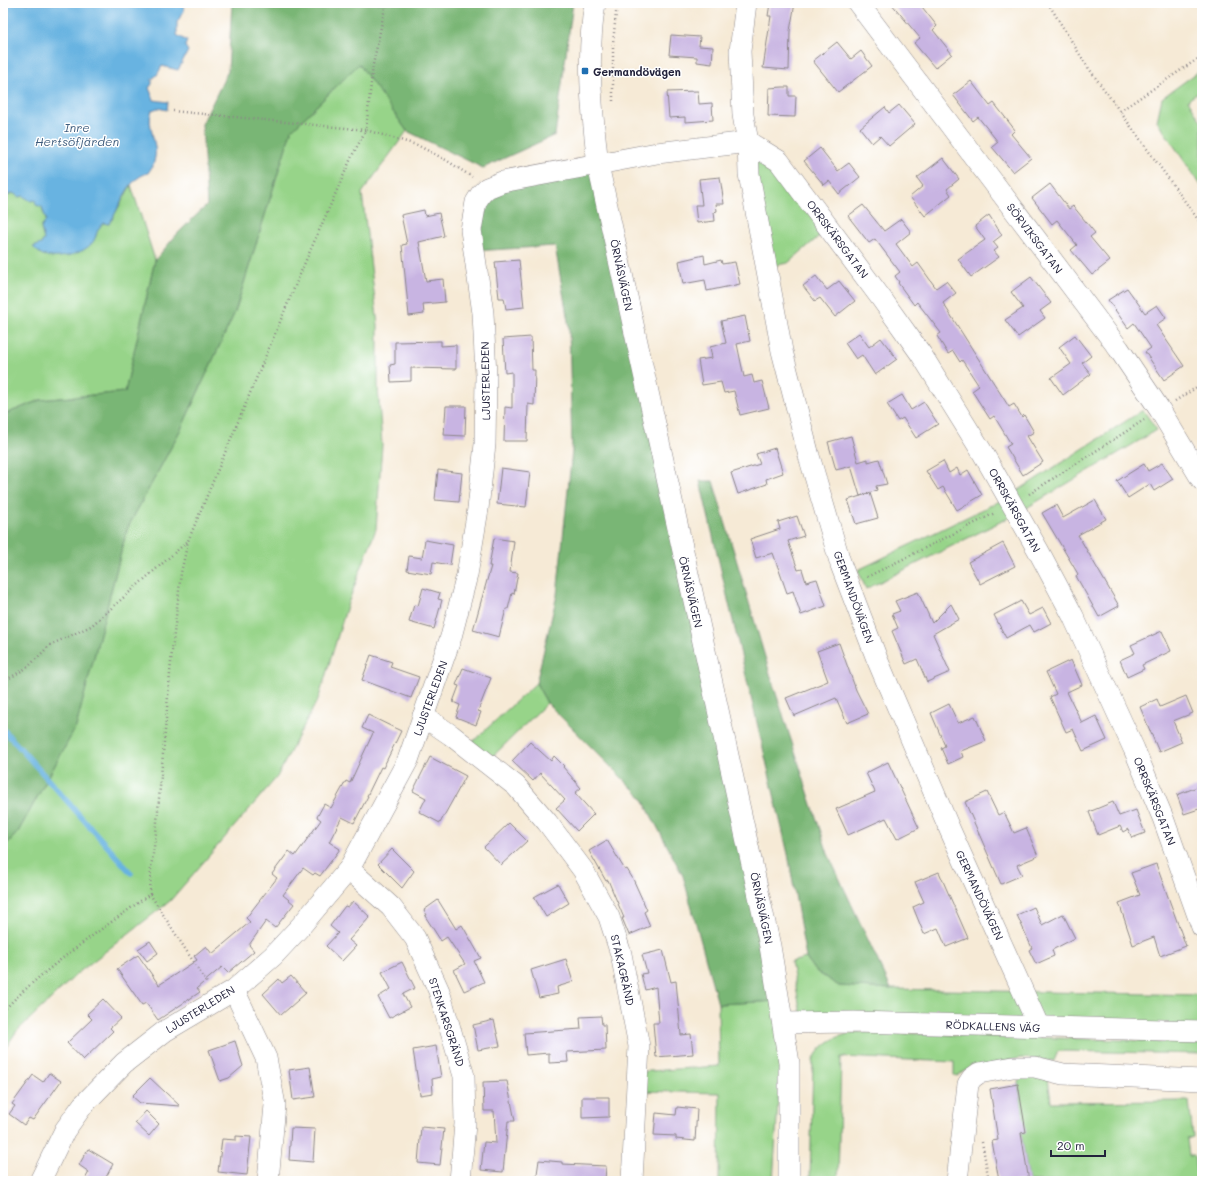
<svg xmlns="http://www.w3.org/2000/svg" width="1205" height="1184" font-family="Mali,sans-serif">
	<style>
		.green { fill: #97d489; stroke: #5c7b62 }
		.forest { fill: #79b675; stroke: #4e6c58 }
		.water { fill: #68b3e1; stroke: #456a8e }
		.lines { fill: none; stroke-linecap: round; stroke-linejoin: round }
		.stream { stroke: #68b3e1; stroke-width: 5.5 }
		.building { fill: #c8b4e2 }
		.minor-casing { stroke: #8c8688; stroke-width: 22 }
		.path { stroke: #8c8688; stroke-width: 2.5; stroke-dasharray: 1 3; stroke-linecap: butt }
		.minor { stroke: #fff; stroke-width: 21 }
		.poi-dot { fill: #1f6fb2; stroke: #fff; stroke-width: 1.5 }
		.labels { text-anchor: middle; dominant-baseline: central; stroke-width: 3; stroke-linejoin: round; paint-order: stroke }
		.poi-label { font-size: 11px; font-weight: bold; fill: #22223b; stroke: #fff; text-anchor: start }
		.street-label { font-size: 11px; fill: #22223b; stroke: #fff }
		.water-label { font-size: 12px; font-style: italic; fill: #3e5c7d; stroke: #fff }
	</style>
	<rect width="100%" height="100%" fill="#fff"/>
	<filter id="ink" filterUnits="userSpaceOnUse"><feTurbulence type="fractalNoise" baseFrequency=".025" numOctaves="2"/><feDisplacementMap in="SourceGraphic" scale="8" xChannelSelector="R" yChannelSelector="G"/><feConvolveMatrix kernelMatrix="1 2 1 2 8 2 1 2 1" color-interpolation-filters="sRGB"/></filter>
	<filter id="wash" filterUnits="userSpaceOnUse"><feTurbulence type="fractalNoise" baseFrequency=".012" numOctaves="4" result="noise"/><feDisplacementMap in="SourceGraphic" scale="16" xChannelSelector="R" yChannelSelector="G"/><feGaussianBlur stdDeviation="0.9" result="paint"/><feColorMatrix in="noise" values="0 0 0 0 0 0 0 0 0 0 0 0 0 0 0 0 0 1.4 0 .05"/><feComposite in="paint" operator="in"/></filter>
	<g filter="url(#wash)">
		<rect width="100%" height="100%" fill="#f6ead6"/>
		<g class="green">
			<polygon points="359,64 407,131 362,193 378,325 378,387 382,445 376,529 347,606 319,697 277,777 170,901 78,973 16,1032 3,1052 3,848 18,832 76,727 127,529 182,427 235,312 291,131"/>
			<polygon points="1202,69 1202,90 1188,100 1202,123 1202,187 1157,121 1162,98"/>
			<polygon points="747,143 829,228 788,263 765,267"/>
			<polygon points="131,185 155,260 125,392 40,400 3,415 3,197 13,193 35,199 42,207 46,220 41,228 44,239 41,244 33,247 96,236 96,230 103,223 109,224"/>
			<polygon points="1143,410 1157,430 1018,513 866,589 858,570 1008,497"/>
			<polygon points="536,683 547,703 487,762 467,747"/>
			<polygon points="806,958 814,970 839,986 891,989 1202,995 1202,1032 803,1023 791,962"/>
			<polygon points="779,1001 783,1023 773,1181 719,1181 720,1093 637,1091 637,1072 719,1066 718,1004"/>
			<path d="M858,1032L1155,1041L1202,1045V1054L1058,1051L1054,1061L1021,1058L966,1070L957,1076L954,1075V1062L841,1057L838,1181H810L813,1061C821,1042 838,1035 858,1032Z"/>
			<polygon points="1034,1074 1048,1078 1051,1102 1189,1101 1193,1137 1187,1139 1189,1156 1194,1156 1197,1180 1029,1181 1021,1133 1025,1132 1018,1081 1020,1079"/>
		</g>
		<g class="forest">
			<polygon points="232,3 573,3 555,135 483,168 407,131 359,64 291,131 235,312 182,427 127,529 76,727 18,832 3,848 3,415 40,400 125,392 155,260 178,233 207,205 202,124 228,71"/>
			<polygon points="598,166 779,1001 718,1004 683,876 642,798 547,703 536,683 557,595 572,451 569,327 555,246 474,251 480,194"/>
			<polygon points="700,481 713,481 773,684 828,854 891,989 839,986 814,970 806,958 788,854"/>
		</g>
		<path class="water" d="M3,3H183L184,11L177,22V35L187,41L185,46L188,51L178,70L162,66L157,75L152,79V84L149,88L154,100L168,102L167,110L158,108L152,110C145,126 160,144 154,162C153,166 150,170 148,173C126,179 121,207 109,224L103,223C95,232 98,234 93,242C84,254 57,261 43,255C39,253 36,250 33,247L41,244L44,239L41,228L46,220L42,207L36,205L35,200L31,201L23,196L19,197L13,193L3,197Z"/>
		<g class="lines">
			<g class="stream">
				<polyline points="3,263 3,265"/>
				<polyline points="3,729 131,873"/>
			</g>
		</g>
		<g id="blocks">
			<g class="building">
				<polygon points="770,3 795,3 790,31 789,70 763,68 771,16 768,16"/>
				<polygon points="891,3 919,3 937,26 933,30 952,54 935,68 914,43 920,38"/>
				<polygon points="671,35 700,37 699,46 713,47 712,64 697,62 697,57 669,55"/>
				<polygon points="837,42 851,59 861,51 872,66 838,92 813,61"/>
				<polygon points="971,81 990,106 994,103 1015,130 1011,134 1031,158 1013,172 992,147 998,142 978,117 973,121 953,95"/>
				<polygon points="783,87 789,87 789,96 796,96 795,117 768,116 769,88"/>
				<polygon points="698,91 699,104 712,103 713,120 685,122 685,117 669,118 667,92"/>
				<polygon points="899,105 915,124 889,146 880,136 872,143 860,128 885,107 889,113"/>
				<polygon points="820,148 838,171 849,163 860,177 839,194 829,181 824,185 804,161"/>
				<polygon points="943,158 959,179 947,189 951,195 925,216 910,197 923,186 917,178"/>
				<polygon points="720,177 724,204 716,204 717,211 714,212 715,221 697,223 695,205 702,205 699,179"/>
				<polygon points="1050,184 1069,209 1073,206 1095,233 1090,237 1110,261 1092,275 1071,250 1077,245 1057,220 1052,224 1032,198"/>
				<polygon points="863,205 884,231 901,219 911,232 896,244 913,267 918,263 936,288 946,281 956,293 943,303 1009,407 1014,404 1022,417 1024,415 1034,432 1027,436 1043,462 1023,475 1006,447 1011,444 994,416 990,419 972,391 979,386 962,360 960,362 953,351 948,354 937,336 941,333 917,302 914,305 898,283 899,282 895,276 900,272 875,239 869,243 848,216"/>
				<polygon points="424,210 425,216 439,213 444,236 419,242 426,281 443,279 445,302 423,304 424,314 409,316 402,245 407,244 401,215"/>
				<polygon points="989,215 1002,235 993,242 998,248 994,251 999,257 971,277 958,259 985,240 975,226"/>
				<polygon points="704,255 705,264 721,260 722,264 735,262 740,284 707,291 705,280 683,284 679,261"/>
				<polygon points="519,260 524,307 506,309 504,298 499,298 495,262"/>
				<polygon points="816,276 827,290 839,281 855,301 835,317 820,298 815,301 803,286"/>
				<polygon points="1031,277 1051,303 1040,311 1045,318 1018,337 1005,320 1023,308 1011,292"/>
				<polygon points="1127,288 1145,313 1157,305 1166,318 1156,325 1184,366 1164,380 1145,352 1151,348 1134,323 1128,328 1108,300"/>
				<polygon points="745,316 750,341 737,344 744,377 752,375 754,383 762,381 769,408 740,415 734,391 724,393 721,382 702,385 698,360 712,358 710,347 726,343 721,321"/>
				<polygon points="859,333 869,347 881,338 897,359 875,375 862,355 856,359 845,343"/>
				<polygon points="1075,335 1091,356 1082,363 1091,374 1063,395 1051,378 1071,364 1059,347"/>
				<polygon points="531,337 532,370 535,370 534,405 528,404 527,441 504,441 505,407 512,408 512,372 505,373 503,339"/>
				<polygon points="441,341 441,346 456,345 456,369 411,368 411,381 391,382 390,365 395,364 395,342"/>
				<polygon points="902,395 911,410 924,402 938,424 916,438 903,418 898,421 887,404"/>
				<polygon points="446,406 466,406 465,436 444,435"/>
				<polygon points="851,436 858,462 868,459 868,462 879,459 887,484 876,486 877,490 860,496 851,466 836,470 828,442"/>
				<polygon points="775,448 783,473 766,479 767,484 738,494 731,473 760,464 756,454"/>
				<polygon points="943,461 949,473 957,468 960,475 968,470 982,495 957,510 943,487 938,490 926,471"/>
				<polygon points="1162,463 1173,479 1154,491 1150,484 1128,498 1117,481 1144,464 1148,471"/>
				<polygon points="501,468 530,472 526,507 497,504"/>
				<polygon points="438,470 462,473 459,502 435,500"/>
				<polygon points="870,493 878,518 856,524 848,500"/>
				<polygon points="1095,500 1106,519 1078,535 1119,606 1099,617 1076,576 1078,574 1042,513 1056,505 1063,518"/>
				<polygon points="797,516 804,536 788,541 798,570 802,569 806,582 817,579 826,606 801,615 793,591 787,593 773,553 756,558 750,539 780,529 778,522"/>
				<polygon points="494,538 514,541 510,572 518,573 514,594 512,593 508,609 506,609 499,637 473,630 491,566 489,566"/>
				<polygon points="425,540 453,545 450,565 433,562 431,574 407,570 409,556 422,558"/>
				<polygon points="1003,543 1015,566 980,584 968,562"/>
				<polygon points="423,588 440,593 438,599 442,600 434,629 409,622 414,605 418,606"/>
				<polygon points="918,592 932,623 951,604 959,619 933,634 950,672 927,682 917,659 906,664 892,631 898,628 892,614 900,611 895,601"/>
				<polygon points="1021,601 1029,615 1043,608 1051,623 1034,632 1030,625 1006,638 994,615"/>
				<polygon points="1162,631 1171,651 1142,665 1144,669 1127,677 1120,660 1135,653 1131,645"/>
				<polygon points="839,643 856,690 868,714 847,723 836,698 794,716 786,698 828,681 817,651"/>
				<polygon points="371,655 392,662 390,667 419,677 411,698 362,680"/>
				<polygon points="1071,660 1082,685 1067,692 1082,723 1096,716 1107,740 1083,751 1073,729 1066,732 1050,697 1056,694 1046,672"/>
				<polygon points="463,668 491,678 478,711 481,712 476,725 456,717 460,705 453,702 459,686 456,685"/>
				<polygon points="1186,696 1193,713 1173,721 1182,742 1159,752 1140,707 1157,699 1160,707"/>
				<polygon points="949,704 958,723 975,716 986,741 961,751 963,757 948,764 941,748 945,746 931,713"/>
				<polygon points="368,715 401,731 383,768 381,767 367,796 368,796 354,823 342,817 329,842 340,849 320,876 315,873 313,875 303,868 283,895 294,904 275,928 266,921 249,945 254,951 228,973 222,967 197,988 200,992 158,1020 146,1003 142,1005 117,969 138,955 159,985 197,960 194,956 206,946 212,954 250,922 246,918 277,878 272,874 289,851 295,856 321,820 317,817 324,804 331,808 346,781 350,783 373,733 362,728"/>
				<polygon points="530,742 551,761 554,756 564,766 563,767 581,788 575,793 594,814 577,831 556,808 565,800 540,773 533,781 512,761"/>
				<polygon points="430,757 466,776 440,823 419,812 426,798 413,791"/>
				<polygon points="888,762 919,828 897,839 886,818 848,835 836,809 875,792 866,773"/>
				<polygon points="1202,785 1202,808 1184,814 1177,795"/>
				<polygon points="987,792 998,815 1004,812 1014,833 1026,828 1038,856 1017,865 1022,875 1001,884 965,802"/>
				<polygon points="1113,802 1119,816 1136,810 1145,833 1132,838 1128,829 1123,832 1120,826 1098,835 1089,812"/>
				<polygon points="509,823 527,841 501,865 484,847"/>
				<polygon points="607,840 625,870 627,869 633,879 647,910 644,912 650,926 629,935 622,918 624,918 608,880 606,881 589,851"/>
				<polygon points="392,849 414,871 402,888 378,864"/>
				<polygon points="1156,864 1186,946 1160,956 1154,937 1133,945 1119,903 1140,895 1131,873"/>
				<polygon points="939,872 968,938 946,947 938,928 924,934 913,907 924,902 915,882"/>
				<polygon points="558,884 569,903 546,917 534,897"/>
				<polygon points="438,900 456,929 462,925 481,958 474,961 484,982 464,991 454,970 465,964 447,937 441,941 425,916 427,915 424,910"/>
				<polygon points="353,901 370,917 349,940 356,946 342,961 326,946 338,933 330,926 345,906 348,907"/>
				<polygon points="1034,907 1042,925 1063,914 1075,938 1052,950 1054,956 1036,964 1029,950 1032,948 1017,915"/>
				<polygon points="150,941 158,953 147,961 138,949"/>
				<polygon points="663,950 671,982 676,981 681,1035 691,1034 693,1054 656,1057 653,1023 659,1023 656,987 645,990 641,974 647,973 642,955"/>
				<polygon points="566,959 573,982 557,987 558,994 539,998 531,970"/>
				<polygon points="402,962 415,988 403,994 410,1007 389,1018 378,997 391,989 382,972"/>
				<polygon points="291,976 306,993 281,1015 263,994 279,979 282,983"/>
				<polygon points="103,999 121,1018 110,1028 113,1031 83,1060 67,1043 92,1019 87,1014"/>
				<polygon points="601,1016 602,1025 605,1025 606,1050 567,1052 568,1062 549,1063 549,1053 526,1055 524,1033 581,1029 580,1017"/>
				<polygon points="494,1020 500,1046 478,1050 473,1025"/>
				<polygon points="235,1041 243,1066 229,1078 220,1081 209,1050"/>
				<polygon points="436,1046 441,1077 432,1079 433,1093 420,1095 413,1050"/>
				<polygon points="310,1067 315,1097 293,1100 289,1070"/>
				<polygon points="49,1073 61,1081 33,1120 29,1118 24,1125 9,1114 15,1106 12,1104 33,1075 43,1082"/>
				<polygon points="150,1078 180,1106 140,1103 132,1096"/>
				<polygon points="507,1081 515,1121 508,1121 503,1172 481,1170 484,1142 496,1143 494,1111 484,1111 483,1082"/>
				<polygon points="1018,1084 1026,1132 1021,1133 1029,1181 999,1181 992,1141 998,1140 990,1089"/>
				<polygon points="582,1097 609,1097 609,1117 582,1118"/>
				<polygon points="677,1107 697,1109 695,1141 676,1139 676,1136 654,1135 656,1113 676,1115"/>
				<polygon points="146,1111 159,1124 149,1136 135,1123"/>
				<polygon points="421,1127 444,1129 440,1165 418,1163"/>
				<polygon points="291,1128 315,1129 313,1162 289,1160"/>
				<polygon points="236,1136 251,1137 247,1175 218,1172 222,1139 236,1140"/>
				<polygon points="88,1149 113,1164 104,1181 84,1181 89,1172 79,1165"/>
				<polygon points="539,1160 562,1162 562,1164 606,1166 605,1181 536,1181"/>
			</g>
		</g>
	</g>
	<g filter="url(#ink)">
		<use href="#blocks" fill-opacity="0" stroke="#8c8688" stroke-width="1"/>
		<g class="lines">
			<defs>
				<g id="minor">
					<path d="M595,3C586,56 592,112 598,165L770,946L789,1063V1181"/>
					<polyline points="746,3 740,51 743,115 748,142 749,174 782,351 809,456 841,565 877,659 950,830 1039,1027"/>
					<polyline points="858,3 1119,349 1160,410 1202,480"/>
					<polyline points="423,716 451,735 516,786 547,822 583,870 609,917 621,954 639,1046 632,1181"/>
					<polyline points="349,869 391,907 415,938 439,991 464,1076 465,1124 460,1181"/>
					<polyline points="234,990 266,1058 275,1105 268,1181"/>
					<polyline points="783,1023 854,1022 1202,1031"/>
					<polyline points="40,1181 65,1130 83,1105 124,1063 165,1031 234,990 273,956 300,927 349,869 408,760 451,637 467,575 478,509 485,444 486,376 483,313 471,230 476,202 481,194 487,188 502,182 657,153 748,142 779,161 881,298 921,354 984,455 1038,550 1073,616 1134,749 1163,818 1202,927"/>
					<polyline points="957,1181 968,1084 972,1078 979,1073 1013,1067 1035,1067 1063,1074 1202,1080"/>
				</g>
			</defs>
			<use href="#minor" class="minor-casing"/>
			<g class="path">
				<polyline points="1048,3 1085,63 1202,225"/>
				<polyline points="613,101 613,43 617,3"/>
				<polyline points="173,111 366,130 373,65 386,3"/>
				<polyline points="1120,111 1202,56"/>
				<polyline points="1175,401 1202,384"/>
				<polyline points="1029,494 1144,420"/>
				<polyline points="867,577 995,513"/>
				<polyline points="3,682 28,667 50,645 91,626 188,541"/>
				<polyline points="150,894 207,983"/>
				<path d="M3,1011C46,966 100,931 150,894L151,868L156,833L172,651L181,573L188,541L303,267L353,154L366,130L417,145L446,160L472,177"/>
				<polyline points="982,1142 989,1181"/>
			</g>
			<use href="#minor" class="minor"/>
		</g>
	</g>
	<rect class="poi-dot" x="581" y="67" width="8" height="8" rx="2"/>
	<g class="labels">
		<g class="poi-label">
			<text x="593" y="71">Germandövägen</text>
		</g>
		<g class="street-label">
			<text transform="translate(1035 238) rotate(53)">SÖRVIKSGATAN</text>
			<text transform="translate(838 239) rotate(53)">ORRSKÄRSGATAN</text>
			<text transform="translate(622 275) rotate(78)">ÖRNÄSVÄGEN</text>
			<text transform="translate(485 381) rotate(-91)">LJUSTERLEDEN</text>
			<text transform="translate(1015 510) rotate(61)">ORRSKÄRSGATAN</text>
			<text transform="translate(691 592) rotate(77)">ÖRNÄSVÄGEN</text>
			<text transform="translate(854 597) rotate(70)">GERMANDÖVÄGEN</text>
			<text transform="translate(430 698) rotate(-70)">LJUSTERLEDEN</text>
			<text transform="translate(1155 801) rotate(68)">ORRSKÄRSGATAN</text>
			<text transform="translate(980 895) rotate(65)">GERMANDÖVÄGEN</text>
			<text transform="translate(762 908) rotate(78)">ÖRNÄSVÄGEN</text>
			<text transform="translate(623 970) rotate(77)">STAKAGRÄND</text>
			<text transform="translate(200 1009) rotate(-32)">LJUSTERLEDEN</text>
			<text transform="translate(447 1022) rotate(72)">STENKARSGRÄND</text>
			<text transform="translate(993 1026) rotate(2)">RÖDKALLENS VÄG</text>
		</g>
		<g class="water-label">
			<text x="77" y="127">Inre<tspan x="77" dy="14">Hertsöfjärden</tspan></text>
		</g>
	</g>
	<rect width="1205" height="1184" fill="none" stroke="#fff" stroke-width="16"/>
	<path d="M1051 1150v6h54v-6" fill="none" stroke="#22223b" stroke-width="2"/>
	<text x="1057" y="1150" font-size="12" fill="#22223b" stroke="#ffffff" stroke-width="3" paint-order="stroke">20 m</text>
</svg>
